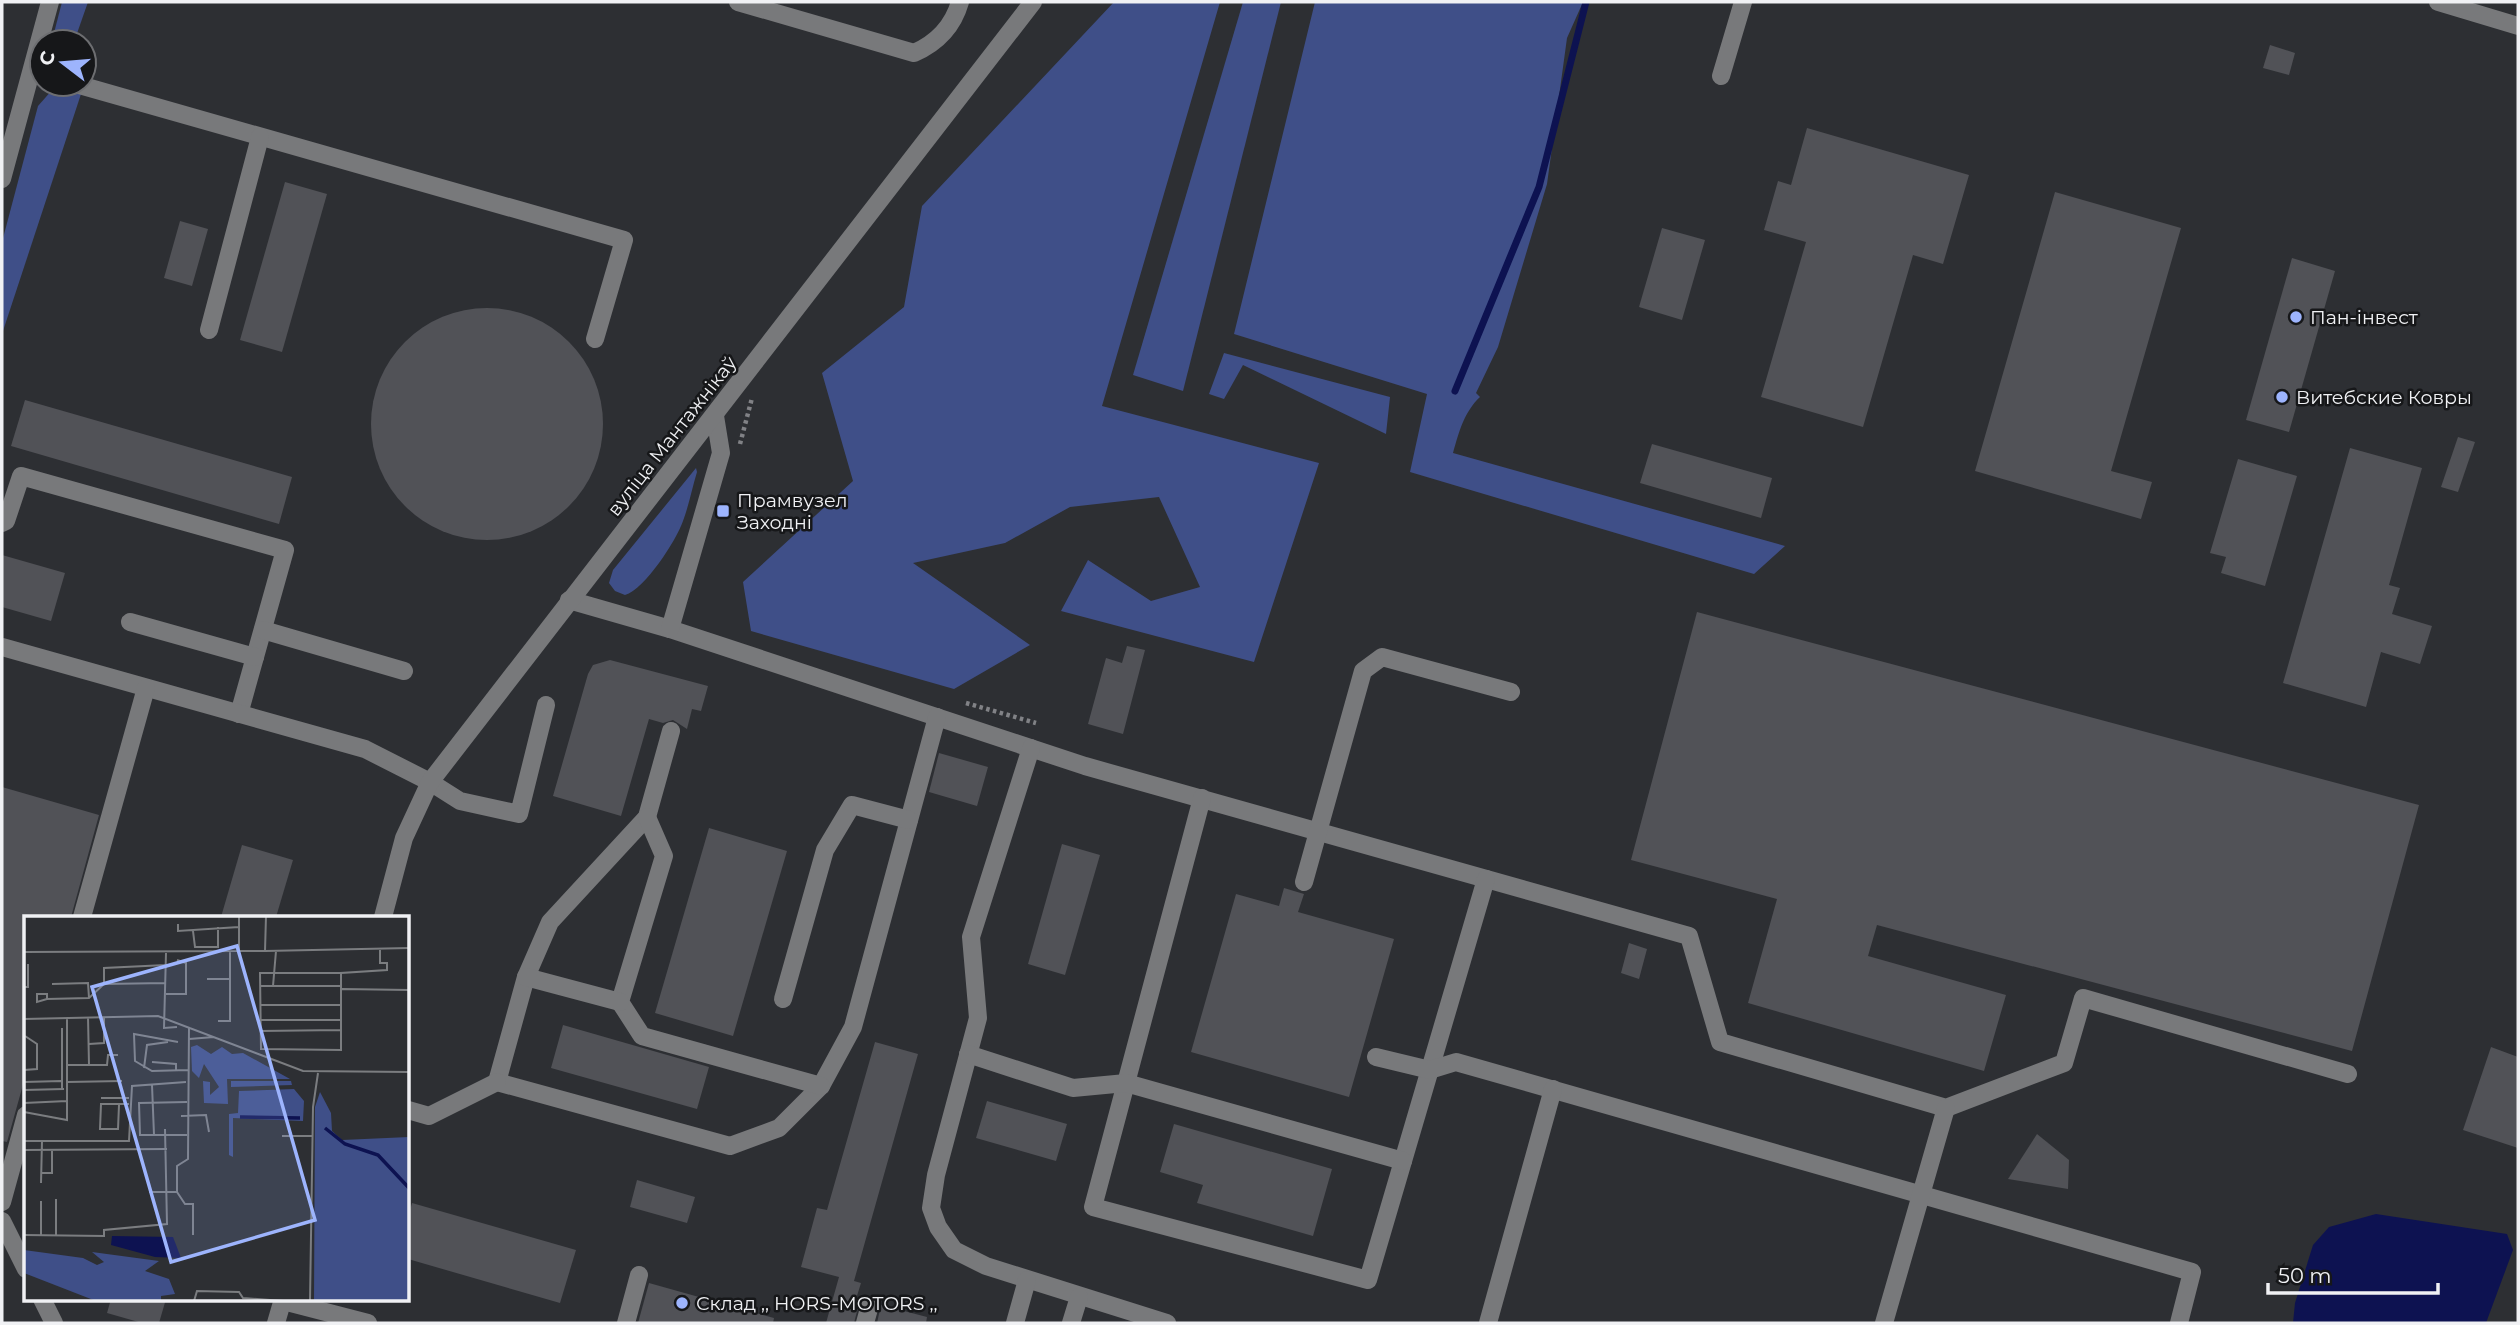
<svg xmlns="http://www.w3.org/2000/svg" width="2520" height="1325" font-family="Montserrat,sans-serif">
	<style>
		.green { fill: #3f4f88 }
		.water { fill: #0d1251 }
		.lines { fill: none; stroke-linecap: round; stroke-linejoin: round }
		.stream { stroke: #0d1251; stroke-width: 7 }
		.building { fill: #515257 }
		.path { stroke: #818286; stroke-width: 4.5; stroke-dasharray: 3.5 3.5; stroke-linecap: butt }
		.minor { stroke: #78797b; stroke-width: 18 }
		.poi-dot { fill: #9db4fd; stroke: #161719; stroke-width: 2.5 }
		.labels { text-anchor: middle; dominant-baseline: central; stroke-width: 5; stroke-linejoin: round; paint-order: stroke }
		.poi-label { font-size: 19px; fill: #f0f1f4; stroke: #161719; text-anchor: start }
		.street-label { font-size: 19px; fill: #f0f1f4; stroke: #161719 }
		.inset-river { fill: none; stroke: #0d1251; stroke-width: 3.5 }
		.inset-road { fill: none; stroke: #7b7d80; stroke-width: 2 }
		.view { fill: #9db4fd; fill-opacity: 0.15; stroke: #9db4fd; stroke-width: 3.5 }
		.inset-edge { fill: none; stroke: #f0f1f4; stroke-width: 3.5 }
	</style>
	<rect width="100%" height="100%" fill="#2d2f33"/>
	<g class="green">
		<polygon points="62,2 88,2 74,42 57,42 54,33"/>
		<polygon points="1114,2 1220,2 1102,406 1319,463 1254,662 1061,611 1088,560 1151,601 1200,587 1159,497 1070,507 1005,543 913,563 1030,645 954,689 751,631 743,582 853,481 822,373 904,307 922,206"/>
		<polygon points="1243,2 1281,2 1183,391 1133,375"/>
		<path d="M1315,2H1583L1567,38L1547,184L1498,347L1476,393L1480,397C1464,412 1459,432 1453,453L1785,546L1754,574L1410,472L1427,394L1234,334Z"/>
		<polygon points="53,89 81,94 2,334 2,242 38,106"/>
		<polygon points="1224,353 1390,397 1386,434 1243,365 1224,399 1209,394"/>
		<path d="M696,468L697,472C692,488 689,505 683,521C676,541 645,589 625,595L615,591L609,583L613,570Z"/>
	</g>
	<polygon class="water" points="2376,1214 2507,1234 2513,1250 2486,1323 2293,1323 2295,1303 2313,1245 2329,1227"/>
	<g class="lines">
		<polyline class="stream" points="1455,391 1539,187 1586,2"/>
	</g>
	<g class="building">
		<polygon points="2270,45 2295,53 2289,75 2263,68"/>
		<polygon points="1807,128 1969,175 1943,264 1913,255 1863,427 1761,397 1806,242 1764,230 1778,181 1791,185"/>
		<polygon points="285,182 327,194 282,352 240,340"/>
		<polygon points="2055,192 2181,228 2111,471 2152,482 2141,519 1975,471"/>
		<polygon points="180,221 208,229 192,286 164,278"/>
		<polygon points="1662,228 1705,240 1682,320 1639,307"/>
		<polygon points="2292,258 2335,271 2289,432 2246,420"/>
		<circle cx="487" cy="424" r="116"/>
		<polygon points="25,400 292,477 279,524 11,446"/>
		<polygon points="2458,437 2475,442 2458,492 2441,487"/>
		<polygon points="1652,444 1772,478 1761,518 1640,483"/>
		<polygon points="2350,448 2422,468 2389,585 2400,588 2392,614 2432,626 2420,664 2381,652 2366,707 2283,683"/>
		<polygon points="2238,459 2297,476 2265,586 2221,573 2226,557 2210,553"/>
		<polygon points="2,555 65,573 51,621 2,607"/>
		<polygon points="1697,612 2419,805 2352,1051 1877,925 1868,956 2006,995 1984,1071 1748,1003 1777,899 1631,860"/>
		<polygon points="1127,646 1145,650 1123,734 1088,724 1106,658 1122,663"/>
		<polygon points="610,660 708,686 701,711 692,709 687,729 673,720 663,723 649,719 621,816 553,796 588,674 593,665"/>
		<polygon points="939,753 988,767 977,806 929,792"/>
		<polygon points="2,787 99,815 71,917 26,917 26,1074 7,1142 2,1141"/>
		<polygon points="709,828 787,851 733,1036 655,1013"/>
		<polygon points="1062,844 1100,855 1065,975 1028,964"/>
		<polygon points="242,845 293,860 276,917 221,917"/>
		<polygon points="1284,888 1304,894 1298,912 1394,939 1349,1097 1191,1052 1236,894 1279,906"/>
		<polygon points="1629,943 1647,949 1639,979 1621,973"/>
		<polygon points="563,1025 709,1067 697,1109 551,1068"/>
		<polygon points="875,1042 918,1054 854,1281 861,1283 856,1299 860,1300 854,1323 826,1323 839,1277 801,1267 817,1208 827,1210"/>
		<polygon points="2491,1047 2518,1057 2518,1148 2463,1130"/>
		<polygon points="987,1101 1067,1124 1056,1161 976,1138"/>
		<polygon points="1174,1124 1332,1169 1313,1236 1197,1203 1203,1185 1160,1172"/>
		<polygon points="2037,1134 2069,1160 2068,1189 2008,1179"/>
		<polygon points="637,1180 695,1197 687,1223 630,1207"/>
		<polygon points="412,1203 576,1250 560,1303 408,1259 408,1218"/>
		<polygon points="649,1283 774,1318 773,1323 638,1323"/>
		<polygon points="111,1299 166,1299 159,1323 142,1323 107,1313"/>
		<polygon points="881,1305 927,1317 926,1323 877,1323"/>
	</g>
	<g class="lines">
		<g class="path">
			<polyline points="740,444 752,398"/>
			<polyline points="966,703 1036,723"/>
		</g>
		<g class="minor">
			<path d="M738,2L914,53C937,43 953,26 960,2"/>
			<polyline points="2438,2 2518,26"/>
			<polyline points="1721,76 1743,2"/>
			<polyline points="76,84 624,240 595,339"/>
			<polyline points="2,179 50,2"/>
			<polyline points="209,330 260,137"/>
			<polyline points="2,523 6,521 21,476 285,550 239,714"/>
			<polyline points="569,600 670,629 1085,766 1689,936 1720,1042 1946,1108 2064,1063 2083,998 2348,1074"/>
			<polyline points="130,622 255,657"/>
			<polyline points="670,629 721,453 715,416"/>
			<polyline points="263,630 404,671"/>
			<polyline points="2,647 365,749 430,782 460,801 519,814 546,705"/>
			<polyline points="671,731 647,817 550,922 526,977 497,1082 730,1146 779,1128 821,1086 853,1027 937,717"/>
			<polyline points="1031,748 971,937 978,1018 936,1175 931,1208 938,1227 954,1250 986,1266 1167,1323"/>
			<polyline points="1202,798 1093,1207 1368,1280 1486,879"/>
			<polyline points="647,817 664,856 620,1002 642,1036 821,1086"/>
			<polyline points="1304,882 1363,671 1382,657 1511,692"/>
			<polyline points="82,917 146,688"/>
			<polyline points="383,917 404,838 430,782 1033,2"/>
			<polyline points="526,977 620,1002"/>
			<polyline points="783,999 825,850 852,805 909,820"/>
			<polyline points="968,1054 1073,1088 1126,1083 1403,1161"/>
			<polyline points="1376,1057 1430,1070 1456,1062 2192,1272 2179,1323"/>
			<polyline points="408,1110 429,1116 497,1082"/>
			<polyline points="2,1202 26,1115"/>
			<polyline points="2,1221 26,1269"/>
			<polyline points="42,1299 54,1323"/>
			<polyline points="283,1301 368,1323"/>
			<polyline points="276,1323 283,1299"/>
			<polyline points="626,1323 639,1275"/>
			<polyline points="865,1323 870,1305"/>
			<polyline points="1015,1323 1027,1280"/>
			<polyline points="1071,1323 1079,1297"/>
			<polyline points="1488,1323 1553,1089"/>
			<polyline points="1884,1323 1946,1108"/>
		</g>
	</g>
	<g class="poi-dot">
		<circle cx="2296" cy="317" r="7"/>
		<circle cx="2282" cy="397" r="7"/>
		<rect x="716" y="504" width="14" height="14" rx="3.5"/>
		<circle cx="682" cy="1303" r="7"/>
	</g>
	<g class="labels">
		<g class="poi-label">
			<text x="2310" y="317">Пан-інвест</text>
			<text x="2296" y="397">Витебские Ковры</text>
			<text x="737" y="500">Прамвузел<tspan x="737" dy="22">Заходні</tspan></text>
			<text x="696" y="1303">Склад ,, HORS-MOTORS ,,</text>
		</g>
		<g class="street-label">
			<text transform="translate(672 436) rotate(-52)">вуліца Мантажнікаў</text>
		</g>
	</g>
	<g transform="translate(24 916)">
		<rect width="385" height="385" fill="#2d2f33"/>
		<path d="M173,129L187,138L198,131L208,138L219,137L266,163H203L204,188L180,187L179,165L186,166V179L195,171L180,148L175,162L168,155L167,131ZM207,165H267L268,169L207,171ZM270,173L280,185L279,205L209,202V241L205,239V198L214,197L215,175ZM296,176L307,197L308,215L318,224L385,221V385H290L291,191ZM0,334L59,342L73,349L80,346L68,336L135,345L121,355L145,363L151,378L137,380V385H72L0,357Z" fill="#3f4f88"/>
		<path d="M88,320L149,321L157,342L131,341L87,329Z" fill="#0d1251"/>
		<path class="inset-river" d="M216,201L276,202M301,212L321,228L354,239L385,272"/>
		<path class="inset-road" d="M154,8V15L215,11M169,15L171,31H194V11M215,35H241L242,0M241,35L385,32M0,36L215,35V0M142,37L140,112L153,111M317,57H236L237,133L317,134V57L363,54V47H356V32M183,63H206M28,68L64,67L65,82M80,68V52L142,49M236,70H318M249,70L252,35M0,71H4V48M318,73L385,74M142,78H162V47L153,44M23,83L13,86V78H23V83L65,82L80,68L142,67M236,89H318M0,103L134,100L279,155L385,156M236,104H318M194,105H206V36M165,111L164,243L153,250V276L161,288H169V319M38,112V173M236,115L317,114M165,123L190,121M154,126L110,118L111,145L128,155L164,154M65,128L80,127V101M128,146L152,148V155M43,149H65L64,101M65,149H83L84,139H94M120,152L123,129L144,126M0,154L13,153V128L1,120M0,166L37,165M43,166L98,165M128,169L130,219M0,174L40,173M77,182H105M0,187L43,185M95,189L94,213H76L77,188H105M0,196L43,204V103M157,200L182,199L185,216M163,219H116L115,187L163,186M258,220H289M0,225H105L108,170L162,166M0,234L143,233M17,257H28V235M17,267L18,225M125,276H153M32,283V319M0,319L80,320V314L143,308L141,213M17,319V285M170,385L173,375L215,376L219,382L259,385M286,385L289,191L294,157"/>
		<path class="view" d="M213,30L291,304L147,346L68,71Z"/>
		<rect width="385" height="385" class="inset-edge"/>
	</g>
	<rect width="2520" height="1325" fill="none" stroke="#f0f1f4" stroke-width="7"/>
	<g transform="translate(63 63) rotate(286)"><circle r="33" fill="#161719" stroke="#6d6e71" stroke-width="2"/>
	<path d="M0-5L12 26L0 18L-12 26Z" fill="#9db4fd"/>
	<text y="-10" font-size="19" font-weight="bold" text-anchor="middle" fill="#f0f1f4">С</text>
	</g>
	<path d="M2268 1283v10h170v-10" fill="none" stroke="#f0f1f4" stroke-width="3.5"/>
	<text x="2278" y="1283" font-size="21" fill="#f0f1f4" stroke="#161719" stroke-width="5" paint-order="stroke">50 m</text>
</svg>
